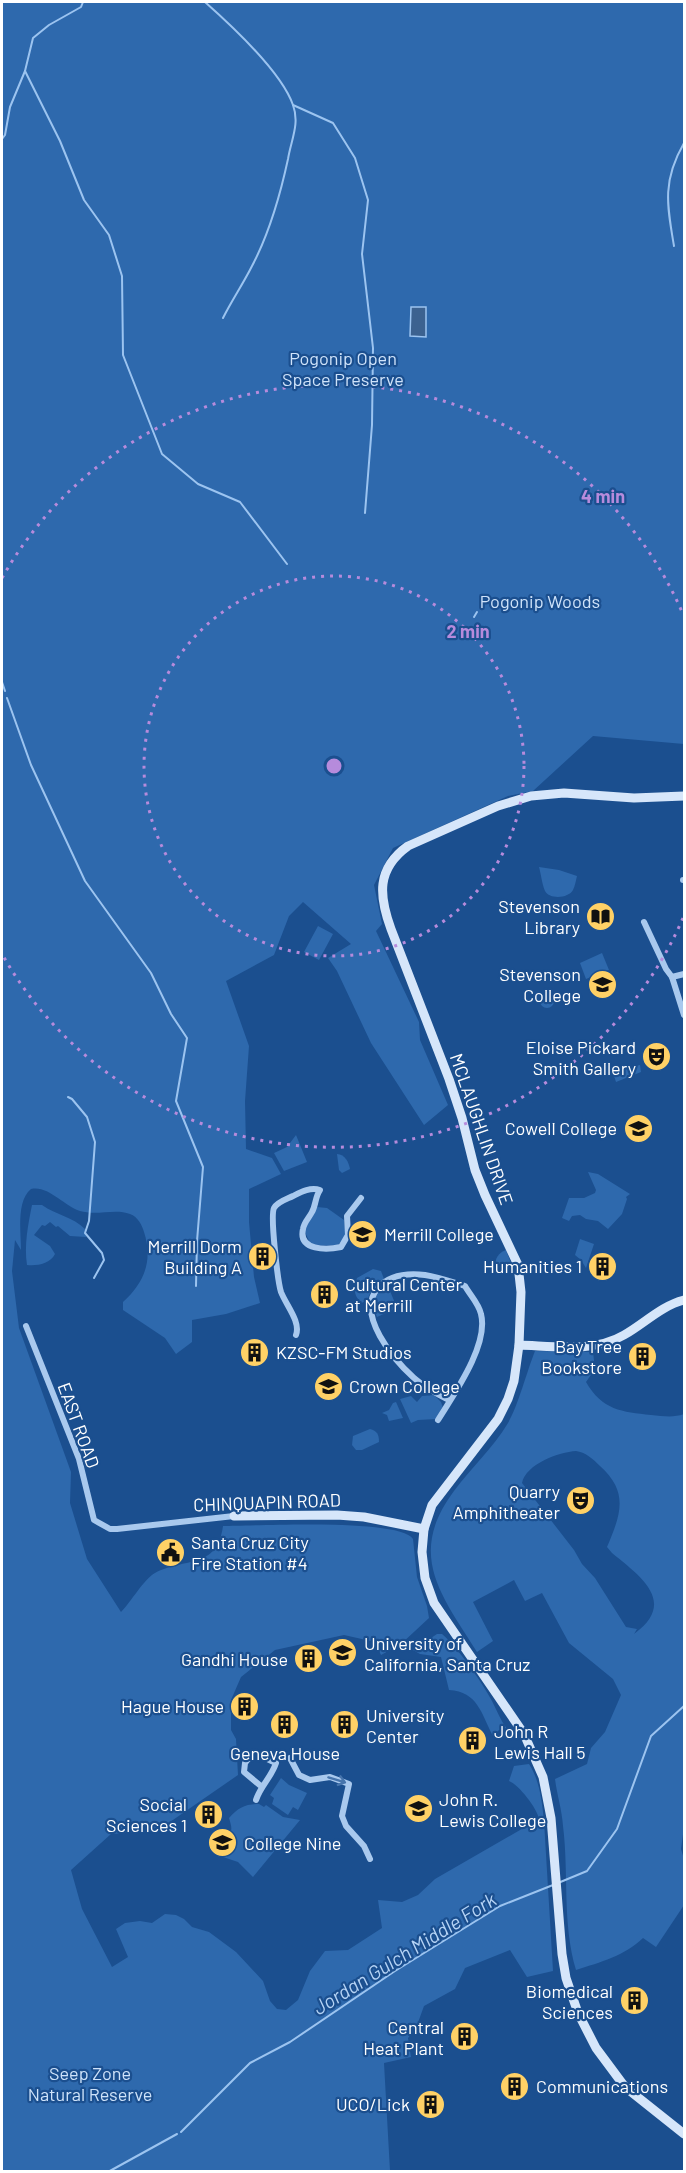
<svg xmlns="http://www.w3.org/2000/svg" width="686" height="2173" font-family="Barlow,sans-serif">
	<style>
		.green { fill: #2e69ad; fill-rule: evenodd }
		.water { fill: #3c6290; stroke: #9cc4f0; stroke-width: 1.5 }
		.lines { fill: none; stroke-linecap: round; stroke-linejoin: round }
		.stream { stroke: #9cc4f0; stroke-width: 2 }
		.street { stroke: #a9c9ee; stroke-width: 6 }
		.secondary { stroke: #d6e6fa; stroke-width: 9 }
		.oneway { stroke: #4674ac }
		.ring { fill: none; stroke: #b68bdc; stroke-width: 3; stroke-dasharray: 3 6 }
		.labels { text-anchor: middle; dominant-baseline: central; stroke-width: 4.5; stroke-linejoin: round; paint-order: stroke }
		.park-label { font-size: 18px; fill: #cfe3fa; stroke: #1b4f8f }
		.poi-label { font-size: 18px; fill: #fff; stroke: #1b4f8f; text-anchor: end }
		.street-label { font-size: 18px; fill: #fff; stroke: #1b4f8f }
		.water-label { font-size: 20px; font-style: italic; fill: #b5d3f5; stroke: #1b4f8f }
		.centre { fill: #b68bdc; stroke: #1b4f8f; stroke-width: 3 }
		.ring-label { font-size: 18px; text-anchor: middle; font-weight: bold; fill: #b68bdc; stroke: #1b4f8f; stroke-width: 4.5; stroke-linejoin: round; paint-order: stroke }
	</style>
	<rect width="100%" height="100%" fill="#1b4f8f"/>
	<g class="green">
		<path d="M2,2H684V744L593,736L533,791L508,796L393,848L374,885L382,924L376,931L419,1022L420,1040L448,1105L424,1125L371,1043L337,971L328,958L351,944L303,902L289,916L274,955L226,981L249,1046L245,1101L246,1149L272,1158L281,1174L249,1189V1222L254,1277L260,1303L226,1314L192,1320V1342L176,1354L165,1338L123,1310V1302C145,1282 153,1260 144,1232C142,1225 138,1217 130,1214C115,1208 97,1216 80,1211C64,1206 48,1185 31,1189C16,1201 21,1233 21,1250L15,1240L12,1271L19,1328L71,1472L70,1503L87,1559L121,1612C131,1602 144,1579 155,1573C185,1557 217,1570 223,1526C253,1526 400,1518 413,1539L417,1577L427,1606L429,1618L401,1644L381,1655L375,1642L344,1635L275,1650L241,1677L231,1700V1730L236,1739L238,1775L157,1831L111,1834L71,1870L82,1909L112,1967L128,1957L116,1929L125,1923L140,1921L152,1923L165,1914L176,1915L184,1919L192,1927L209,1932L236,1952L263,1981L270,2001L277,2009L286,2010L298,2000L310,1971L325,1951L348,1950L382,1928L378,1900L402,1902L418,1895L435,1879L539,1819C537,1808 519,1785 509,1781L514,1766L529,1764C540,1781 542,1802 544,1821L553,1971L527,1977L510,1950L465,1968L455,1989L424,2006L416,2028L408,2038L411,2057L384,2063L390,2171H2Z"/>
		<path d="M539,867L559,870L577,876C576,880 575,886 573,890C569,898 550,900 545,891C542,884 541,874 539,867Z"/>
		<polygon points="318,926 333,934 319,960 304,952"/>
		<polygon points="602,953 609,970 586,979 580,963"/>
		<circle cx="547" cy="1001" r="7"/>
		<polygon points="640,1065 641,1072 616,1082 614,1076 620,1070"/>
		<polygon points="296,1135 307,1162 284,1171 274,1153 287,1147"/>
		<path d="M337,1154C345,1154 349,1163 350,1169L342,1173L339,1170Z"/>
		<polygon points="588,1172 598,1174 630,1194 626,1197 627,1199 622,1214 608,1229 598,1221 586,1219 580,1215 572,1216 569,1221 562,1218 569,1198 584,1198 595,1193 596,1190"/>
		<path d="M32,1205H42C56,1215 73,1217 85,1229L86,1237L70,1236L58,1226L56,1227L50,1222L45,1226L42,1225L34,1235L50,1246L55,1254C50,1264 37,1266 27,1265C24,1245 28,1225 32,1205Z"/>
		<polygon points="317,1207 327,1208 344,1220 346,1236 338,1245 315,1246 310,1243 304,1230"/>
		<polygon points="580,1239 594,1244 586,1268 581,1260 575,1255"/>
		<path d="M506,1250L514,1271L496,1274C494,1263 495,1254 506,1250Z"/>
		<path d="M373,1269L381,1271L384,1279L370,1293L367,1301L361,1303C353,1294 354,1289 357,1278Z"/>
		<path d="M383,1286H388L397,1308L377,1317C371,1303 375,1297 383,1286Z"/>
		<path d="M535,1351L593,1352L595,1369L586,1382C602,1410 622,1412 651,1415C663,1416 673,1418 684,1414V1827L681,1849L684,1859V1905L656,1947L643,1938C624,1956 601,1962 576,1970C562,1923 569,1874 563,1826C562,1810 557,1795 555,1779L587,1764L591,1748L605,1732L621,1695L613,1679L569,1643L542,1593L525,1601L514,1580L473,1602L493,1641L477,1652C442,1596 406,1555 454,1491C471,1468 493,1448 508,1423C518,1406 527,1371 535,1351ZM576,1451C585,1452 593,1459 600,1466C629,1492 621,1514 607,1547L612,1553C640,1576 678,1602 634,1634L637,1629L626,1627L595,1578L582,1564L574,1550L522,1483C526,1464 559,1452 576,1451Z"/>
		<polygon points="434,1395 441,1402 443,1408 436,1419 418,1420 411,1423 400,1399 411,1396 417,1402 422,1396"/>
		<polygon points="396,1402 403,1418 389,1421 387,1415 382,1413 389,1410 393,1403"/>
		<path d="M370,1429C377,1431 379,1434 379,1442L362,1450H356L352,1445L353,1436Z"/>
		<path d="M437,1634H442C458,1648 482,1682 492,1701C497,1711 501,1721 507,1729L505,1731L499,1730L493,1736C481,1713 478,1692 449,1690L441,1657L420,1654L413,1650Z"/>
		<polygon points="281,1778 289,1785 307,1793 298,1810 293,1807 288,1815 272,1804 274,1798 270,1795"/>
		<path d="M259,1804L264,1807L266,1805L283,1817L300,1820L253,1877L238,1862L220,1856V1842C231,1831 234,1834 229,1818C238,1808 245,1804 259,1804Z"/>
	</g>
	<polygon class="water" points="411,307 426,307 426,337 410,336"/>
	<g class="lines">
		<g class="stream">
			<path d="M205,2C232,26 281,71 293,105C300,124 291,140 288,159C280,196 270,232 252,266C243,284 232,300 223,318"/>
			<polyline points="25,71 60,141 84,200 109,235 122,276 123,355 162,454 198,484 240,502 287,564"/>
			<polyline points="293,105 333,123 355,158 368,200 362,254 373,348 372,425 365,513"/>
			<polyline points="2,139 5,135 10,107 25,71 33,38 49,25 81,7 83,2"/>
			<path d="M674,246C667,205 662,181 684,143"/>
			<polyline points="474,617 477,612"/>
			<polyline points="2,682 5,691"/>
			<polyline points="7,698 31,765 85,881 151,973 171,1014 187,1038 176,1101 203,1167 197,1241 196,1286"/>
			<polyline points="68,1097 72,1099 87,1117 95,1142 89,1221 85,1233 102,1253 104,1260 94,1278"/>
			<polyline points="558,1883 587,1871 617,1829 651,1736 684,1706"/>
			<polyline points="181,2132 250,2063 290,2042 395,1971 500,1906 553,1885"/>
			<polyline points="108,2172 177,2134"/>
		</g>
		<g class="street">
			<polyline points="683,880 684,880"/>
			<polyline points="644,922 666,969 672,977 684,1015"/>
			<polyline points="672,977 684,974"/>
			<polyline points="26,1326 79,1459 94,1520 110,1529 117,1529 234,1516"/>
			<path d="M296,1335C301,1322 286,1305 281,1292C278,1283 270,1216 274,1208C277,1202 287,1199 293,1196C301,1192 310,1187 320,1190C315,1197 316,1205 312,1212C309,1218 304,1222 303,1229C298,1251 327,1250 341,1247L348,1235L347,1216L361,1198"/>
			<path d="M438,1420C454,1394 489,1345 481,1314C479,1304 470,1295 465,1286C452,1282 438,1277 425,1275C408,1273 390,1274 378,1288C355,1314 394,1360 414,1378C424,1387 437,1394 449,1400"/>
			<polyline points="290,1758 299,1775 310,1780 330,1777 349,1784 342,1816 346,1826 364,1846 370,1859"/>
			<path d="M256,1800C261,1785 271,1778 276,1763C263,1758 255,1749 245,1763L244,1772L262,1787"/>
		</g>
		<g class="secondary">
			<path d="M684,796L634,798L564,793L531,796L498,806L408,846C376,869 379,896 391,929L449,1079L462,1118L475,1170L485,1195L518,1265L521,1292L519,1345L514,1381L508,1399L498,1419L432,1505L424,1529L422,1552L425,1578L434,1603L524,1734L543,1777L551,1818L562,1954L566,1978L578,2013L596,2048L625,2087L684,2134"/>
			<path d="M519,1345C552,1346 594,1353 624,1335C645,1323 661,1306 684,1300"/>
			<polyline points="234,1516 337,1515 364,1517 424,1529"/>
		</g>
	</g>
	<defs><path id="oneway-shaft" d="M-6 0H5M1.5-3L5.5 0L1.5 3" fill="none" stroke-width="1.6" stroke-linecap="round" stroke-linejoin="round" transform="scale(1.5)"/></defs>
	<use class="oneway" href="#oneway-shaft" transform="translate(337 1780) rotate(17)"/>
	<g class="ring">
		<circle cx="334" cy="766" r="190"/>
		<path d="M683 918A381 381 0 0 1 2 954M2 578A381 381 0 0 1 683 614"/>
	</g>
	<defs>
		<symbol id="library-disc" viewBox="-11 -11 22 22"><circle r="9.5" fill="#ffd166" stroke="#1b4f8f"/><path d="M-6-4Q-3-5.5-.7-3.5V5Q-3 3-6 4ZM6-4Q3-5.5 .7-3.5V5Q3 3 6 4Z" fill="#111"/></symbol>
		<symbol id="university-disc" viewBox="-11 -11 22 22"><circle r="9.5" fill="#ffd166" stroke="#1b4f8f"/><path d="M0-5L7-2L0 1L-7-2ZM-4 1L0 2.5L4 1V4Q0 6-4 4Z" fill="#111"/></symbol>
		<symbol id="theatre-disc" viewBox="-11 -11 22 22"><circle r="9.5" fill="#ffd166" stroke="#1b4f8f"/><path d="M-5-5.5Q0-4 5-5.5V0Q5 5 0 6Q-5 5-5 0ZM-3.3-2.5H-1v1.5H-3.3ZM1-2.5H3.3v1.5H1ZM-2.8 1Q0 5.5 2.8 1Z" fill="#111"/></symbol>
		<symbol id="building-disc" viewBox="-11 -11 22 22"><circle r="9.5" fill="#ffd166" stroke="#1b4f8f"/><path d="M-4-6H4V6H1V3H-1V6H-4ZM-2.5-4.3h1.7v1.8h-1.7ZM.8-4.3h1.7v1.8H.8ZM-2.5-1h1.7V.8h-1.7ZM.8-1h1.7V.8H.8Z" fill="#111"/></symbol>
		<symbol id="civic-disc" viewBox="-11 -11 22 22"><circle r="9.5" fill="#ffd166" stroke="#1b4f8f"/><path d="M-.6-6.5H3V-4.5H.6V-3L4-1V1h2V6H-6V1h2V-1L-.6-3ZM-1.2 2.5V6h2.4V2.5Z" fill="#111"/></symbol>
	</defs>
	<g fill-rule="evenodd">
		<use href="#library-disc" x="584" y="900" width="33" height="33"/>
		<use href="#university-disc" x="586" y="968" width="33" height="33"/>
		<use href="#theatre-disc" x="640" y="1040" width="33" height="33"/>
		<use href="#university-disc" x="622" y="1112" width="33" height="33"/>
		<use href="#university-disc" x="346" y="1218" width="33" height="33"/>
		<use href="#building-disc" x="246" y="1240" width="33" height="33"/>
		<use href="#building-disc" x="586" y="1250" width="33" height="33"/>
		<use href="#building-disc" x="308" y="1278" width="33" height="33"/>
		<use href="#building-disc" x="238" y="1336" width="33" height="33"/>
		<use href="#building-disc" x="626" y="1340" width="33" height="33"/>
		<use href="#university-disc" x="312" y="1370" width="33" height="33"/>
		<use href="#theatre-disc" x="564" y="1484" width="33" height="33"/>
		<use href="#civic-disc" x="154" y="1536" width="33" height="33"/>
		<use href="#university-disc" x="326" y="1636" width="33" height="33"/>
		<use href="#building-disc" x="292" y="1642" width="33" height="33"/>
		<use href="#building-disc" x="228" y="1690" width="33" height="33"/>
		<use href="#building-disc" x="268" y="1708" width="33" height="33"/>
		<use href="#building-disc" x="328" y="1708" width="33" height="33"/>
		<use href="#building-disc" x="456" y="1724" width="33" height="33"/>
		<use href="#university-disc" x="402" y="1792" width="33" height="33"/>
		<use href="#building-disc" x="192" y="1798" width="33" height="33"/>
		<use href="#university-disc" x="206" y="1826" width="33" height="33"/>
		<use href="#building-disc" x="618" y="1984" width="33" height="33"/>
		<use href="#building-disc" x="448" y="2020" width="33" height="33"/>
		<use href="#building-disc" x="498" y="2070" width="33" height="33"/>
		<use href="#building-disc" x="414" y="2088" width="33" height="33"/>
	</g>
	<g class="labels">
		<g class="park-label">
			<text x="343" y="358">Pogonip Open<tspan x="343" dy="21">Space Preserve</tspan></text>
			<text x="540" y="601">Pogonip Woods</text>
			<text x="90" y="2073">Seep Zone<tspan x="90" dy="21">Natural Reserve</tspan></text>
		</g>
		<g class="poi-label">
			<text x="580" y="906">Stevenson<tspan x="580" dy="21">Library</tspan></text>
			<text x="581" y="974">Stevenson<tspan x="581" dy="21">College</tspan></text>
			<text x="636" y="1047">Eloise Pickard<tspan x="636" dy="21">Smith Gallery</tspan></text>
			<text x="617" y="1128">Cowell College</text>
			<text x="384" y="1234" text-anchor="start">Merrill College</text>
			<text x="242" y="1246">Merrill Dorm<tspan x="242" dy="21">Building A</tspan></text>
			<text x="582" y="1266">Humanities 1</text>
			<text x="345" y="1284" text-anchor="start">Cultural Center<tspan x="345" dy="21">at Merrill</tspan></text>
			<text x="622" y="1346">Bay Tree<tspan x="622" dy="21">Bookstore</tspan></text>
			<text x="276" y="1352" text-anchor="start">KZSC-FM Studios</text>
			<text x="349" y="1386" text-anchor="start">Crown College</text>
			<text x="560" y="1491">Quarry<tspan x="560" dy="21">Amphitheater</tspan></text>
			<text x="191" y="1542" text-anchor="start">Santa Cruz City<tspan x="191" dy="21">Fire Station #4</tspan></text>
			<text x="364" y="1643" text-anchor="start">University of<tspan x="364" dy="21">California, Santa Cruz</tspan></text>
			<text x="288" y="1659">Gandhi House</text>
			<text x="224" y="1706">Hague House</text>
			<text x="366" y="1715" text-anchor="start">University<tspan x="366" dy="21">Center</tspan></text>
			<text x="494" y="1731" text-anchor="start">John R<tspan x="494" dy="21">Lewis Hall 5</tspan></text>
			<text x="285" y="1753" text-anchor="middle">Geneva House</text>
			<text x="439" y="1799" text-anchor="start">John R.<tspan x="439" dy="21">Lewis College</tspan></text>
			<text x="187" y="1804">Social<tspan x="187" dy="21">Sciences 1</tspan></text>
			<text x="244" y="1843" text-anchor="start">College Nine</text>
			<text x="613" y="1991">Biomedical<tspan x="613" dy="21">Sciences</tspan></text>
			<text x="444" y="2027">Central<tspan x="444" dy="21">Heat Plant</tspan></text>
			<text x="536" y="2086" text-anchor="start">Communications</text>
			<text x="410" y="2104">UCO/Lick</text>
		</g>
		<g class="street-label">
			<text transform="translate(482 1129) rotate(71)">MCLAUGHLIN DRIVE</text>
			<text transform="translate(79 1425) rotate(70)">EAST ROAD</text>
			<text transform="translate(267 1502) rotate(-2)">CHINQUAPIN ROAD</text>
		</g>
		<g class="water-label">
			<text transform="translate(404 1953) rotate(-32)">Jordan Gulch Middle Fork</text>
		</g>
	</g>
	<circle cx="334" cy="766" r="9" class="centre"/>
	<g class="ring-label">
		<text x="603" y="503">4 min</text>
		<text x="468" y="638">2 min</text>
	</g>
	<rect width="686" height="2173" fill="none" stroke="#ffffff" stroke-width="6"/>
</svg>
